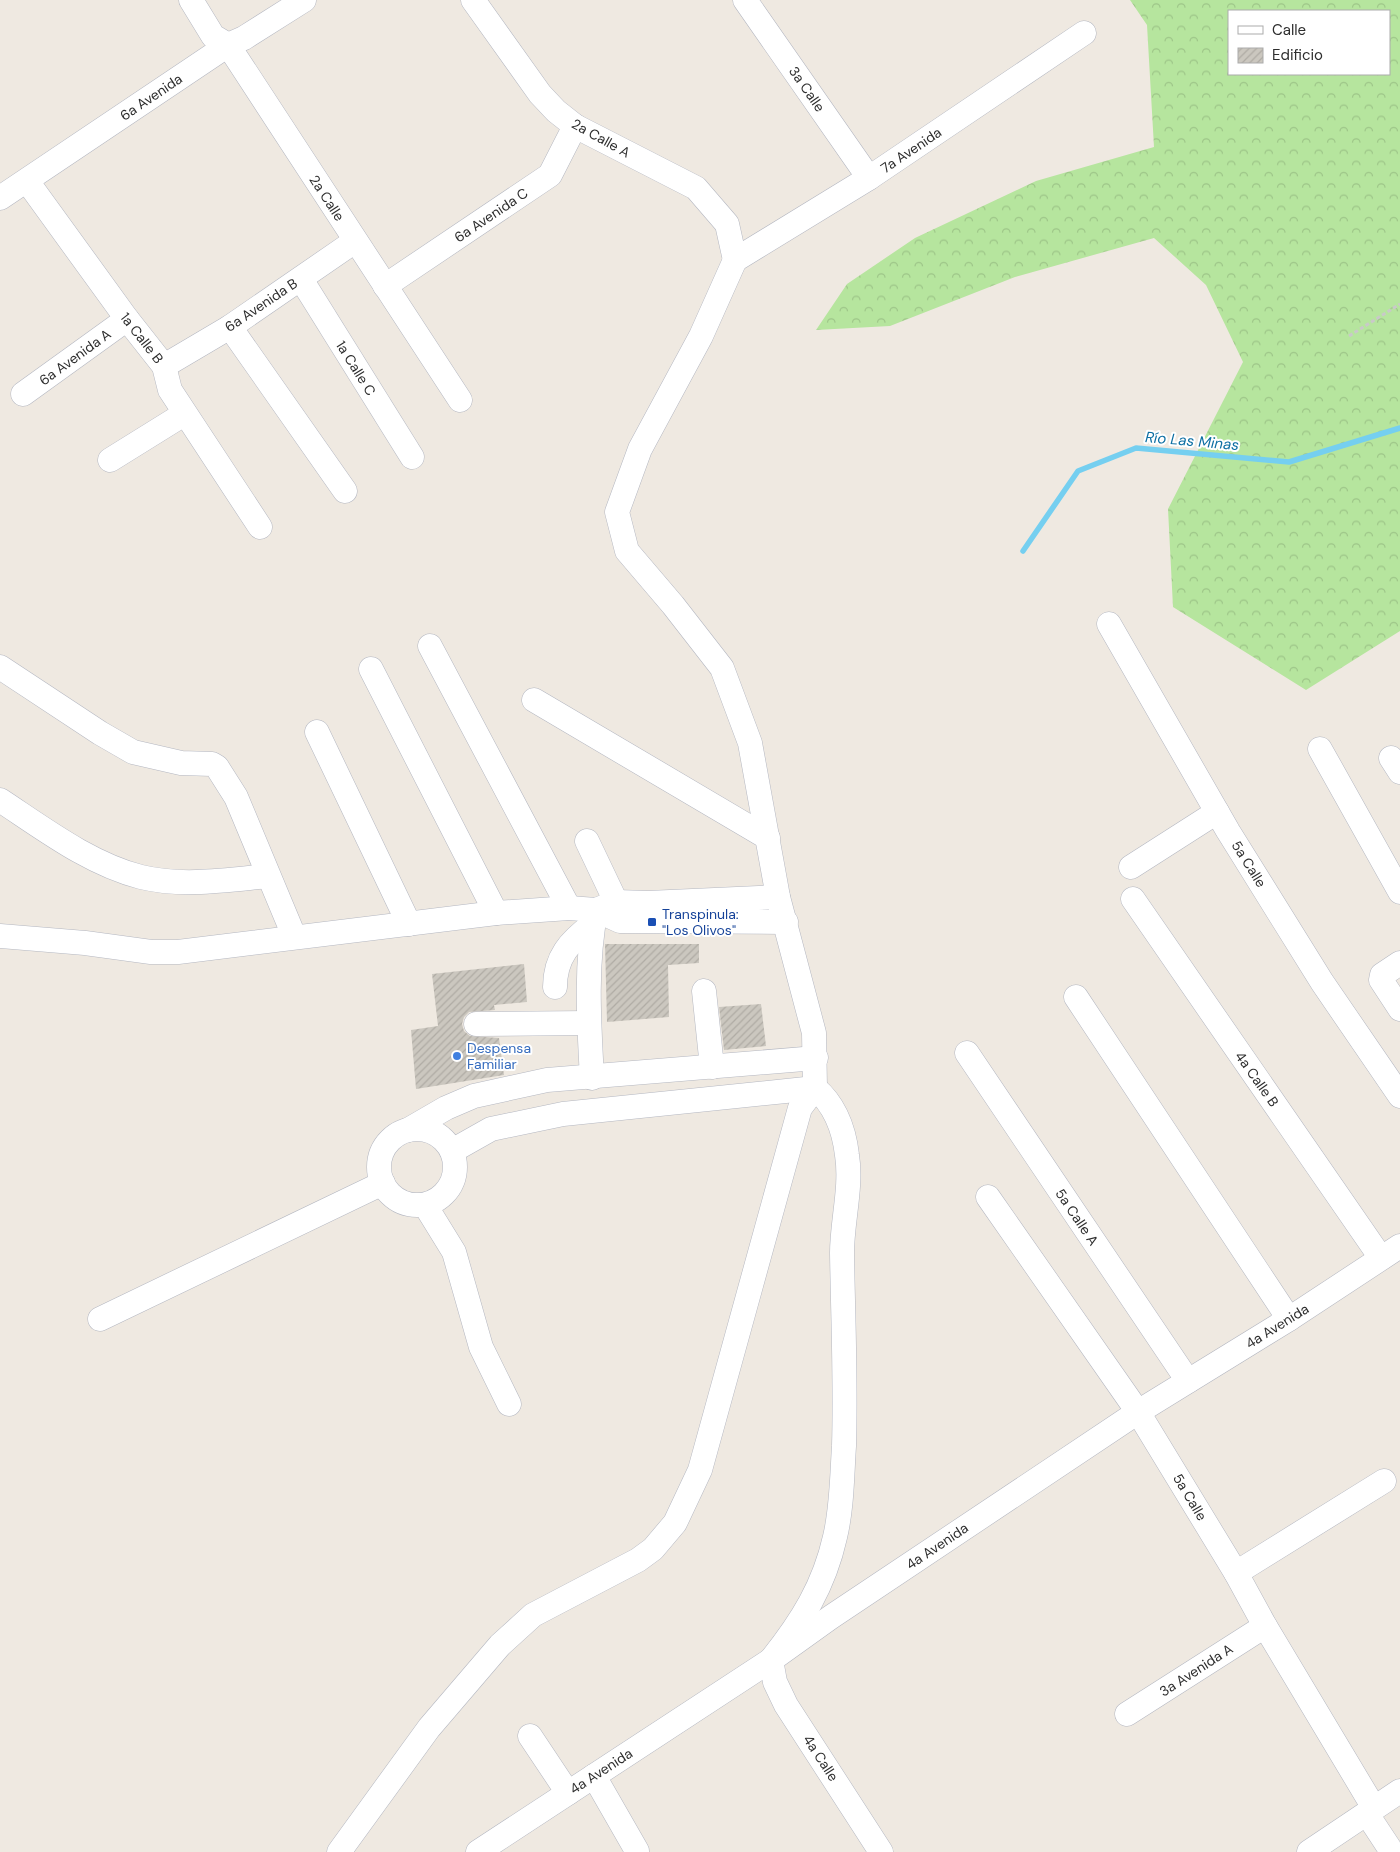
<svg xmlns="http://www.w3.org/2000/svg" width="1400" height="1852" font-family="'DM Sans',sans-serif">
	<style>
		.forest { fill: url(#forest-crowns); fill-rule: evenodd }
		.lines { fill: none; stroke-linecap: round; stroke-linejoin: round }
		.stream { stroke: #75cff0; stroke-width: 5.5 }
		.building { fill: url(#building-hatch) }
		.minor-casing { stroke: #b4b7c1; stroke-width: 25 }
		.path { stroke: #c9c9c9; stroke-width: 3; stroke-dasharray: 4 2.5; stroke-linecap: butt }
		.minor { stroke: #fff; stroke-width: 24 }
		.transit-dot { fill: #1a4fb4; stroke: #fff; stroke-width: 2 }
		.shop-dot { fill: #3f7fe0; stroke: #fff; stroke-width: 2 }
		.labels { text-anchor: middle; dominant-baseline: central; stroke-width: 4; stroke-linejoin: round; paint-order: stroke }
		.street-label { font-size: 14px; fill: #2e2e2e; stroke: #fff }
		.transit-label { font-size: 14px; fill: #164399; stroke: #fff; text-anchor: start }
		.shop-label { font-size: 14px; fill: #366cbe; stroke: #fff; text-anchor: start }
		.water-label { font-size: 15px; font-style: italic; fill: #0d6fa3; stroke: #fff }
	</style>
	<defs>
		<pattern id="forest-crowns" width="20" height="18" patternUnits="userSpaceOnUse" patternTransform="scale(1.25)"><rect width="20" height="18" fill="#b6e59e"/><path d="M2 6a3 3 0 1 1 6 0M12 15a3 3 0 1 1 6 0" fill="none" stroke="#9dc588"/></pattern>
		<pattern id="building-hatch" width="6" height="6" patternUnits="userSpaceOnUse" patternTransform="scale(1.25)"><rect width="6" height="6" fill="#cbc7bf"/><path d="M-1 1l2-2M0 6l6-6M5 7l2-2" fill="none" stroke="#afaba4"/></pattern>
	</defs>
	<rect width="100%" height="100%" fill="#efe9e1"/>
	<path class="forest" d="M1130,0H1400V631L1306,690L1173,607L1168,509L1243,362L1206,285L1154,238L1015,277L890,326L816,330L847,284L915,238L1036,181L1154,147L1147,25ZM1229,11H1389V74H1229Z"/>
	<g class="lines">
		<polyline class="stream" points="1023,551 1078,471 1136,448 1289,462 1400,428"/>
	</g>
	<g class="building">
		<polygon points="605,944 699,944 699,963 668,965 669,1017 607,1022"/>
		<polygon points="524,964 527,1002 494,1005 495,1010 469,1012 464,1017 462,1024 464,1031 470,1036 499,1038 504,1075 416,1089 411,1030 438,1026 432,974"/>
		<polygon points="761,1004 766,1046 724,1050 719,1007"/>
	</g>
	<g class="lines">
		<defs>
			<g id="minor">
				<polyline points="191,0 213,36 228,45 460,400"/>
				<polyline points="473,0 540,94 556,111 575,126 696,188 727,224 735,260"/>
				<polyline points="745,0 869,178"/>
				<polyline points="27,181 127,319 164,366 170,390 260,527"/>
				<polyline points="0,198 228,45 244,38 304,0"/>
				<polyline points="735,260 869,178 1084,33"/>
				<polyline points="301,279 412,457"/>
				<polyline points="385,286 550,175 575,126"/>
				<polyline points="230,327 345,491"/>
				<polyline points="164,366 230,327 355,241"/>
				<polyline points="23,394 127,319"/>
				<polyline points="110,460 184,414"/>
				<polyline points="1109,624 1228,831 1322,982 1400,1096"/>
				<polyline points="430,646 569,908"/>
				<polyline points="0,667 100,733 133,752 181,763 212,764 217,767 236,797 294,936"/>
				<polyline points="371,669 496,913"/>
				<polyline points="534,700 768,838"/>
				<polyline points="317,732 409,924"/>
				<polyline points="1320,749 1400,892"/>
				<polyline points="1391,758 1400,772"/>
				<path d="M0,800C44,829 90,864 141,877C182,887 227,880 268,876"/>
				<polyline points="587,841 616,902"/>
				<polyline points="1131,867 1217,812"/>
				<polyline points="1133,899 1381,1258"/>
				<polyline points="596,910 616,902 648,903 778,897"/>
				<polyline points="0,936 85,943 151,952 178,952 496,913 569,908 596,910 620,921 786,922"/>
				<polyline points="1400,963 1382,975 1381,980 1400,1009"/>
				<path d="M555,987C555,957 570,941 593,924"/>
				<polyline points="704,991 712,1067"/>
				<polyline points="1076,997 1289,1319"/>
				<polyline points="476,1024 589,1023"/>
				<polyline points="967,1053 1188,1381"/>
				<path d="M592,1078C589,1023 585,964 596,910"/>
				<circle cx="417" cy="1167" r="38"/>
				<polyline points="408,1130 446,1108 474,1096 547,1080 816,1058"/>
				<path d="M452,1151L491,1129L563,1114L815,1088C835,1105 844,1129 847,1155C852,1187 842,1221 842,1253C843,1318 846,1381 844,1446C842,1476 842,1508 835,1537C824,1586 802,1621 771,1660L775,1682L786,1705L881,1852"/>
				<polyline points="988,1197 1138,1412 1236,1573 1265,1626 1374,1808"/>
				<polyline points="425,1205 454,1252 481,1347 509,1404"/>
				<polyline points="100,1319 383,1183"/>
				<polyline points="1236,1573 1384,1481"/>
				<polyline points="1127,1714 1265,1626"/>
				<polyline points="530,1736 568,1793"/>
				<polyline points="594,1776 637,1851"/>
				<polyline points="1367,1814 1392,1852"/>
				<polyline points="339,1852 429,1728 500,1645 533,1615 638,1560 653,1549 675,1523 700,1470 800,1108 815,1088 814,1033 778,897 750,743 722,668 673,605 627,551 617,512 640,449 701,336 735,260"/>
				<polyline points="478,1852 771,1660 831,1617 1138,1412 1289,1319 1400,1246"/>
				<polyline points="1309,1852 1400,1791"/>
			</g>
		</defs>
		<use href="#minor" class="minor-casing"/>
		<polyline class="path" points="1349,336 1400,304"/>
		<use href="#minor" class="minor"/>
	</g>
	<rect class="transit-dot" x="647" y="917" width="10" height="10" rx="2.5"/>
	<circle class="shop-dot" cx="457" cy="1056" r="5"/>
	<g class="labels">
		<g class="street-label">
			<text transform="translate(807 89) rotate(55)">3a Calle</text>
			<text transform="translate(151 97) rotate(-34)">6a Avenida</text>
			<text transform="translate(601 138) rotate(29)">2a Calle A</text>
			<text transform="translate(911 150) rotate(-34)">7a Avenida</text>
			<text transform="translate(327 198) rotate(57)">2a Calle</text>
			<text transform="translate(491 215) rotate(-34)">6a Avenida C</text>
			<text transform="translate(261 305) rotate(-34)">6a Avenida B</text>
			<text transform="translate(142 338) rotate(52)">1a Calle B</text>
			<text transform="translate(75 357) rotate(-36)">6a Avenida A</text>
			<text transform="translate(356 368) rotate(58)">1a Calle C</text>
			<text transform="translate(1249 864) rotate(58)">5a Calle</text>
			<text transform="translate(1257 1079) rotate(55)">4a Calle B</text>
			<text transform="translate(1077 1217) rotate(56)">5a Calle A</text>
			<text transform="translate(1277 1326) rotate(-32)">4a Avenida</text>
			<text transform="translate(1190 1497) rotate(59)">5a Calle</text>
			<text transform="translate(937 1546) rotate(-34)">4a Avenida</text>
			<text transform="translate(1196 1670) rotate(-33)">3a Avenida A</text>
			<text transform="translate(821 1758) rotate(57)">4a Calle</text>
			<text transform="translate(601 1771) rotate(-33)">4a Avenida</text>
		</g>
		<g class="transit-label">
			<text x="662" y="914">Transpinula:<tspan x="662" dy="16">"Los Olivos"</tspan></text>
		</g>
		<g class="shop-label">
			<text x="467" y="1048">Despensa<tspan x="467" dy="16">Familiar</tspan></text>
		</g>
		<g class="water-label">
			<text transform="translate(1192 441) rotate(5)">Río Las Minas</text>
		</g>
	</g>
	<rect x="1228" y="10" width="162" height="65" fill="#ffffff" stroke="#ababab"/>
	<rect x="1238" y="26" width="25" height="8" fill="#ffffff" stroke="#ababab"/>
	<text x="1272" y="35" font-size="15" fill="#2e2e2e">Calle</text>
	<rect x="1238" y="48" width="25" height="15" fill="url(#building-hatch)" stroke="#ababab"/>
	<text x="1272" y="60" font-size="15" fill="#2e2e2e">Edificio</text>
</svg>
